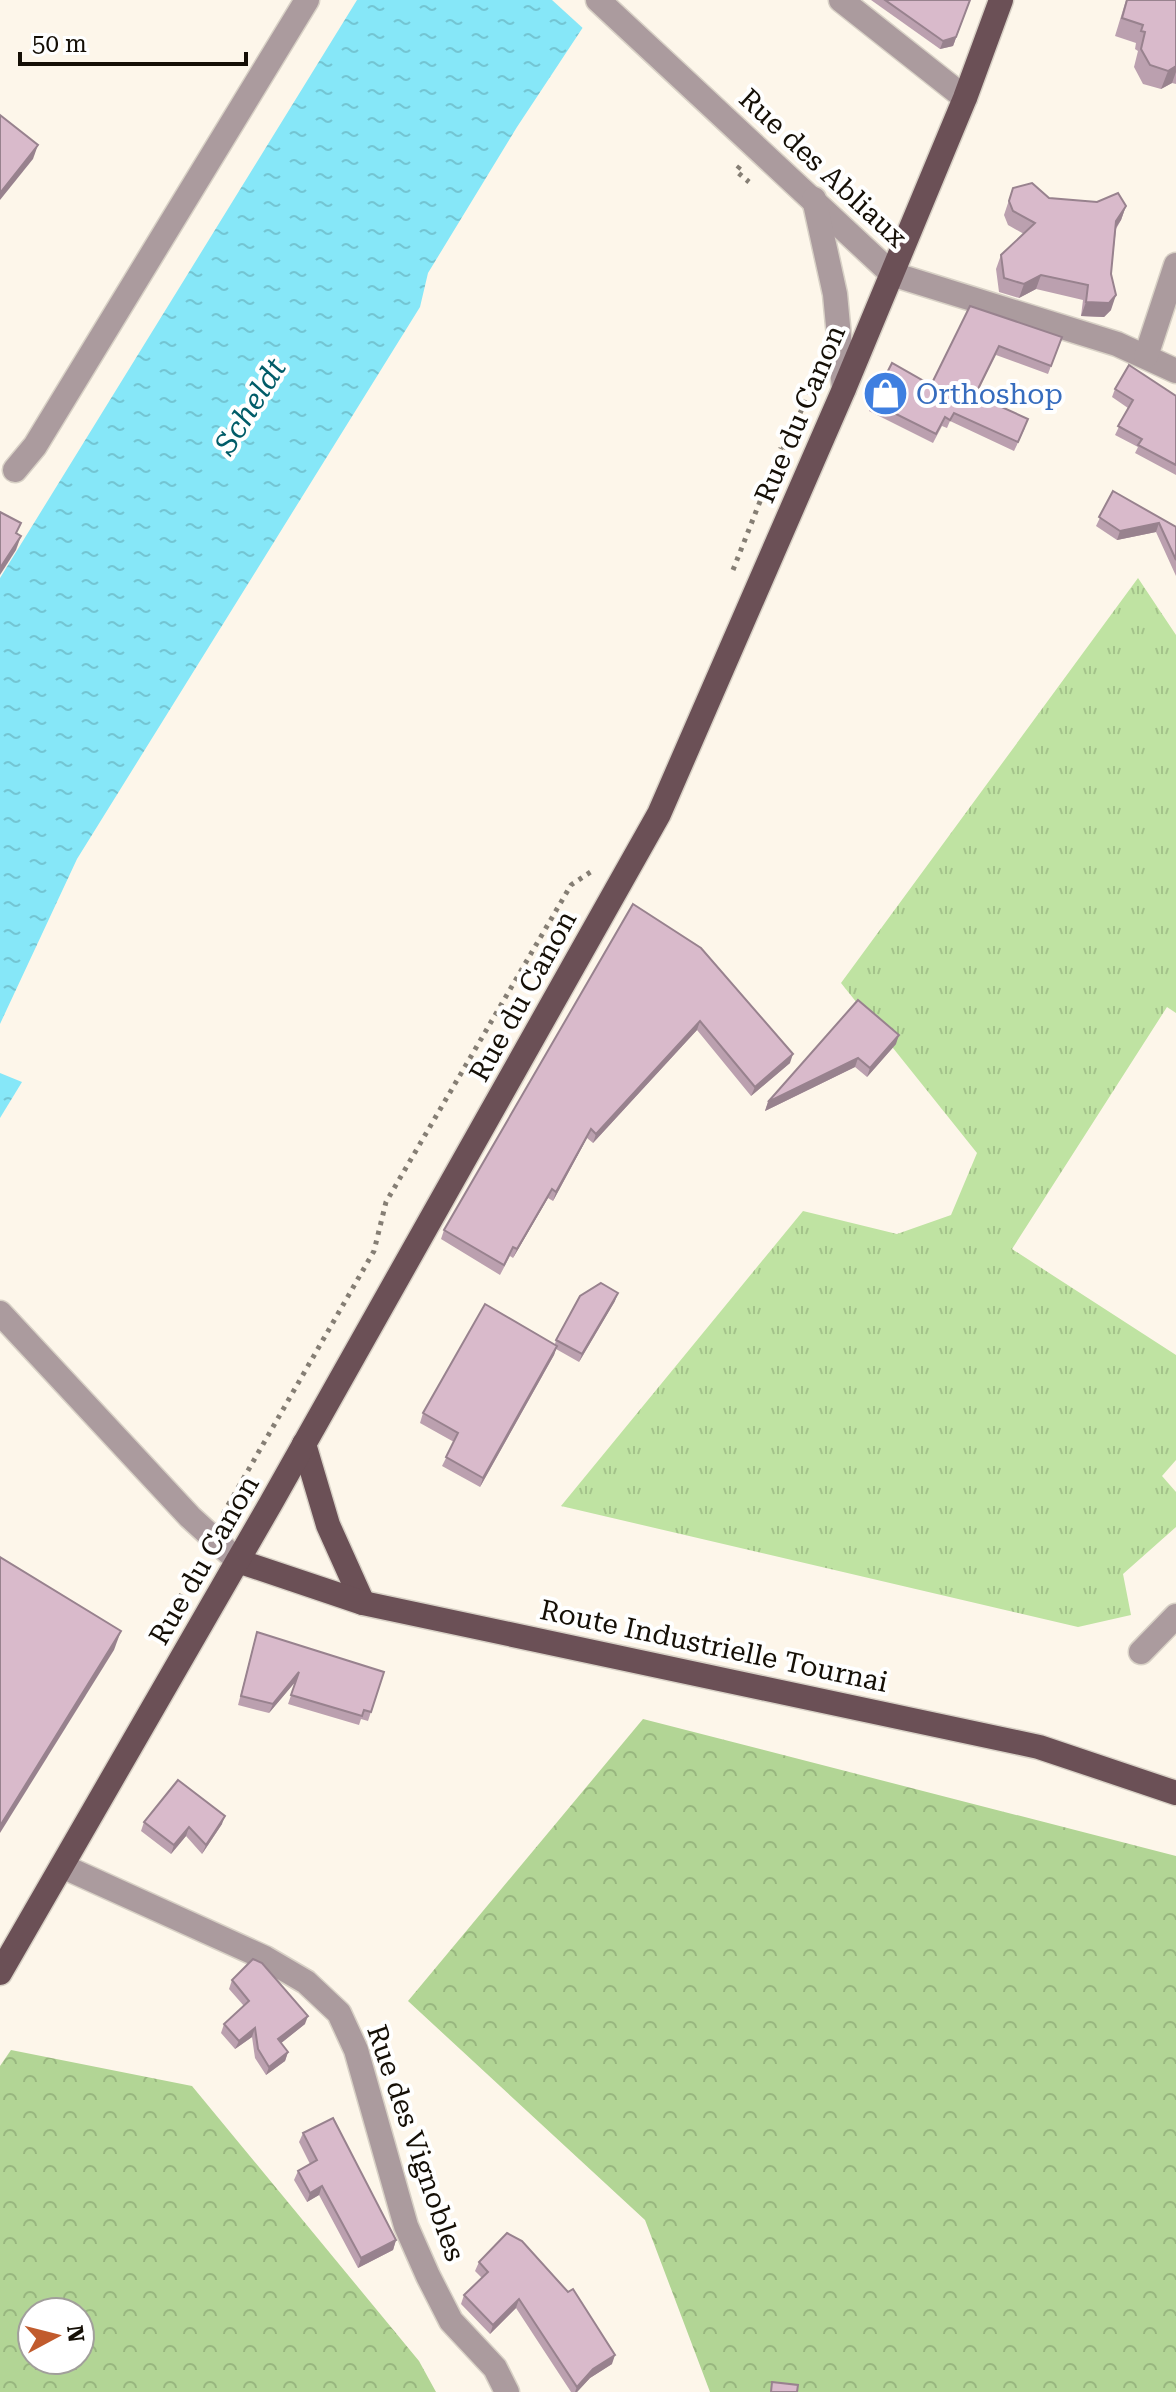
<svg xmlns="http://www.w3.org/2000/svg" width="1176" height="2392" font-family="'Roboto Serif',serif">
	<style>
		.grass { fill: url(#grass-tufts) }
		.forest { fill: url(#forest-crowns); fill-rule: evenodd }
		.water { fill: url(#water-ripples) }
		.pier { fill: #fdf6ea }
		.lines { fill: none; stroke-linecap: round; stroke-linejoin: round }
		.minor-casing { stroke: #d8d1c6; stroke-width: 27 }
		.major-casing { stroke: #d8d1c6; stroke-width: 27 }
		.path { stroke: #857e74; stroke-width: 5; stroke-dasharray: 4 6; stroke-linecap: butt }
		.minor { stroke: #ab9b9e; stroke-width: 24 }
		.major { stroke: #6b5056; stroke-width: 24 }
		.wall { fill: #bba0af }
		.shaded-wall { fill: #98828e }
		.building { fill: #d9bacb; stroke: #98828e; stroke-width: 2 }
		.labels { text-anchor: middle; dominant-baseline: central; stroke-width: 8; stroke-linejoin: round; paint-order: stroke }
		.street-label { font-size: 28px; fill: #150f06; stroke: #fff }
		.shop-label { font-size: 28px; fill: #366cbe; stroke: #fff; text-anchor: start }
		.water-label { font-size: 30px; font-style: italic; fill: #015c68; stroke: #fff }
	</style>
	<defs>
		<pattern id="grass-tufts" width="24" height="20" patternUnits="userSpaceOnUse" patternTransform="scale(2)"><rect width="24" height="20" fill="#bfe3a2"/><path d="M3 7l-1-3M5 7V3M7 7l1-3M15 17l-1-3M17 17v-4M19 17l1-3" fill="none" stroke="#a3c28a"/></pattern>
		<pattern id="forest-crowns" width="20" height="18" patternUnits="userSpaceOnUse" patternTransform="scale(2)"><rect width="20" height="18" fill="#b2d595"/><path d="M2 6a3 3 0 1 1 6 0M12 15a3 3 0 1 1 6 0" fill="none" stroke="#98b67f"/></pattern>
		<pattern id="water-ripples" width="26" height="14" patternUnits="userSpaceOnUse" patternTransform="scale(2)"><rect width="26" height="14" fill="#86e7f8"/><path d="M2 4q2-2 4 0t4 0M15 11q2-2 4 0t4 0" fill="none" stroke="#73c5d3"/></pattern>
	</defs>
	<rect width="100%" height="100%" fill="#fdf6ea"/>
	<polygon class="grass" points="1138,578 1176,635 1176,1013 1167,1007 1012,1249 1176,1355 1176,1460 1162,1476 1176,1492 1176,1527 1123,1574 1131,1615 1078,1627 561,1506 803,1211 897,1234 951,1215 977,1153 841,983"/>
	<g class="forest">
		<polygon points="643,1719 1176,1856 1176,2392 710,2392 645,2220 408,2001"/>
		<path d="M11,2050L192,2086L419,2361L436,2392H0V2066ZM80,2312V2360H32V2312Z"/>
	</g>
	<g class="water">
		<polygon points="357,0 601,0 517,127 428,273 420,307 77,859 0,1024 0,578"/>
		<polygon points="0,1073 22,1082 0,1118"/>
	</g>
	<polygon class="pier" points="552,0 605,0 586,31"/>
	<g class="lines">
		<defs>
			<g id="minor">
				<polyline points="598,0 892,274 1117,344 1176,371"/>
				<polyline points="841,0 965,98"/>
				<polyline points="814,199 835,294 844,389"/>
				<polyline points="1146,356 1176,265"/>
				<polyline points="15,470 35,446 307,0"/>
				<polyline points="0,1313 190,1517 238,1561"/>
				<polyline points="1141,1652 1176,1616"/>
				<polyline points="62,1866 265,1958 306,1982 339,2013 356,2050 406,2226 428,2276 451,2321 495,2368 507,2392"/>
			</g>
			<g id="major">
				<polyline points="304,1444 328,1525 363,1603"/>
				<polyline points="238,1561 363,1603 1039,1747 1176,1793"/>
				<polyline points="0,1973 271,1503 659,814 844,389 965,98 1001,0"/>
			</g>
		</defs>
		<use href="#minor" class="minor-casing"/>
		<use href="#major" class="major-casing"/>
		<g class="path">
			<polyline points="740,166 736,171 749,182"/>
			<polyline points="783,449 802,409 813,367"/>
			<polyline points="733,570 781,448"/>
			<polyline points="223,1514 374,1251 386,1202 571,885 595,869"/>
			<polyline points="185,1605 179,1599 200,1559"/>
		</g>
		<use href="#minor" class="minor"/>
		<use href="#major" class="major"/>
	</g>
	<g class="wall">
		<polygon points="871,0 970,0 953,46 940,49"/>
		<polygon points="1126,0 1176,0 1176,84 1172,83 1161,89 1143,84 1134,67 1138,51 1135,49 1136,43 1115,36"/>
		<polygon points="1013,188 1049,198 1126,206 1121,220 1116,229 1111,274 1111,310 1104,317 1081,316 1083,300 1036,289 1019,298 999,292 996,269 1001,255 1024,234 1008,225 1004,215"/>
		<polygon points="970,306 1062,337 1048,374 996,355 976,395 1025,428 1014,451 950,421 947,428 942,426 933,443 869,411 872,402 931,385"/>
		<polygon points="1115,389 1176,396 1176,475 1135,453 1138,447 1115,435 1128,408 1112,397"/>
		<polygon points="1113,491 1176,527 1176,576 1156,532 1117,540 1096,526"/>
		<polygon points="633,904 790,1063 751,1096 697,1030 593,1143 587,1138 553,1201 548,1198 513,1258 510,1256 500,1275 441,1239 444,1230"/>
		<polygon points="858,1000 896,1044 867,1077 855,1067 765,1111 768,1102"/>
		<polygon points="615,1301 579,1362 556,1349 554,1355 480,1487 442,1466 454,1442 420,1423 423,1413 555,1344 556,1340"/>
		<polygon points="257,1632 384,1672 368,1721 361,1719 359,1725 288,1704 296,1681 269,1713 238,1705"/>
		<polygon points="144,1822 222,1824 202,1854 186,1836 171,1854 141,1831"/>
		<polygon points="232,1980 305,2024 281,2043 288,2052 285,2061 266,2075 255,2058 252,2037 235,2049 221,2033 224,2024 244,2006 229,1989"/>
		<polygon points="303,2133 396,2240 393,2250 358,2268 319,2195 307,2202 294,2180 298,2171 310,2164 299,2142"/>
		<polygon points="479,2262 612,2364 590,2378 577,2392 571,2392 516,2308 490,2334 461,2304 464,2295 482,2278 475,2271"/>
	</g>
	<g class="shaded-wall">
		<polygon points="970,0 953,46 940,49 943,41"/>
		<polygon points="1176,66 1176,72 1172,83 1161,89 1168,71"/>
		<polygon points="38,145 33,159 0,200 0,193"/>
		<polygon points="1126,206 1121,220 1111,235 1116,221"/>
		<polygon points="1041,275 1036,289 1019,298 1024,284"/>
		<polygon points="1116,295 1111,310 1104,317 1081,316 1086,302"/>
		<polygon points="1159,523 1156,532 1117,540 1120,531"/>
		<polygon points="21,536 16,550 0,575 0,568"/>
		<polygon points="700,1021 697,1030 593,1143 596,1134"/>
		<polygon points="899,1035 896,1044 867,1077 870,1068"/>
		<polygon points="793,1054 790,1063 751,1096 755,1087"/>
		<polygon points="858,1058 855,1067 765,1111 768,1102"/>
		<polygon points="591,1129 587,1138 553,1201 556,1192"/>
		<polygon points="552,1189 548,1198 513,1258 517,1249"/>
		<polygon points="618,1293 615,1301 579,1362 582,1354"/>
		<polygon points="557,1346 554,1355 480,1487 483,1478"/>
		<polygon points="121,1631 114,1650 0,1833 0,1826"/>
		<polygon points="299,1672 296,1681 269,1713 273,1704"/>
		<polygon points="225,1816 222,1824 202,1854 206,1845"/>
		<polygon points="189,1827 186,1836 171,1854 174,1845"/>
		<polygon points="308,2016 305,2024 275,2048 278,2039"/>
		<polygon points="255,2028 252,2037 235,2049 239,2041"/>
		<polygon points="288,2052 285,2061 266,2075 269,2067"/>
		<polygon points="322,2186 319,2195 307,2202 310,2193"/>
		<polygon points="396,2240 393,2250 358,2268 361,2258"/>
		<polygon points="519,2299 516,2308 490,2334 493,2325"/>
		<polygon points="615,2355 612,2364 590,2378 577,2392 575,2392 577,2387 593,2369"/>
	</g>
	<g class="building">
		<polygon points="885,0 970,0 956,37 943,41"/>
		<polygon points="1127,0 1176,0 1176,66 1168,71 1150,65 1141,49 1145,32 1141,31 1143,25 1122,18"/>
		<polygon points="0,115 38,145 0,193"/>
		<polygon points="1032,183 1049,198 1097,202 1118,193 1126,206 1116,221 1111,274 1116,295 1109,303 1086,302 1088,285 1041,275 1024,284 1004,278 1001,255 1035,223 1013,211 1009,201 1013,188"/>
		<polygon points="970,306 1062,337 1051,366 999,346 975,395 1028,419 1018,442 954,413 950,420 945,417 936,434 872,402 892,363 931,385"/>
		<polygon points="1129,365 1176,396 1176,465 1138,445 1142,439 1118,426 1133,400 1115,389"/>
		<polygon points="1113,491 1176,527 1176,560 1159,523 1120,531 1099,517"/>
		<polygon points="0,512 21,523 16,533 21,536 0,568"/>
		<polygon points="633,904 701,948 793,1054 755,1087 700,1021 596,1134 591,1129 556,1192 552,1189 517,1249 513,1247 504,1265 444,1230"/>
		<polygon points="858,1000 899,1035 870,1068 858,1058 768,1102"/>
		<polygon points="601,1283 618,1293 582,1354 556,1340 580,1296"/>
		<polygon points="485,1304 557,1346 483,1478 446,1457 458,1433 423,1413"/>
		<polygon points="0,1557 121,1631 0,1826"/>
		<polygon points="257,1632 384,1672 371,1712 364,1710 362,1716 291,1695 299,1672 273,1704 241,1696"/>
		<polygon points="178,1780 225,1816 206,1845 189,1827 174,1845 144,1822"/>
		<polygon points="253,1959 262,1963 308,2016 278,2039 288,2052 269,2067 258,2049 255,2028 239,2041 224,2024 249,2001 232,1980"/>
		<polygon points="333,2118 396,2240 361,2258 322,2186 310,2193 298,2171 317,2160 303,2133"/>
		<polygon points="507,2233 522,2241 568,2292 573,2289 615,2355 593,2369 577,2387 519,2299 493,2325 464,2295 488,2272 479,2262"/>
		<polygon points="772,2382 798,2385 797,2392 771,2392"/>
	</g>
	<defs>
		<symbol id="shop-disc" viewBox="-11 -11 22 22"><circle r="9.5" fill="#3f7fe0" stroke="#fff"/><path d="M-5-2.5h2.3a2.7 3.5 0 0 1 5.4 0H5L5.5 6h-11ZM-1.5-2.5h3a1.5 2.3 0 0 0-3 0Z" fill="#fff"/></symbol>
	</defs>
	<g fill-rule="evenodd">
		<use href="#shop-disc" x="860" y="368" width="51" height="51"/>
	</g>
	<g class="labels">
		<g class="street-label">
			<text transform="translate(823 168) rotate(43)">Rue des Abliaux</text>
			<text transform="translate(800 414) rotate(-67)">Rue du Canon</text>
			<text transform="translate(523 996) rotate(-61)">Rue du Canon</text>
			<text transform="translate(204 1560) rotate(-60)">Rue du Canon</text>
			<text transform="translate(714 1646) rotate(12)">Route Industrielle Tournai</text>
			<text transform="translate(416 2143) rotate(71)">Rue des Vignobles</text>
		</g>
		<g class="shop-label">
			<text x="916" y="394">Orthoshop</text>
		</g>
		<g class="water-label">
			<text transform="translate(250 406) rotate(-58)">Scheldt</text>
		</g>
	</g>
	<g transform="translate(56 2336) rotate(83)"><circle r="38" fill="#ffffff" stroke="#a19f9b" stroke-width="2"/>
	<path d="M0-6L14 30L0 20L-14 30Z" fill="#c15b2d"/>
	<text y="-12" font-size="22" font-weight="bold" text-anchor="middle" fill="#150f06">N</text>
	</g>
	<path d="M20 52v12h226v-12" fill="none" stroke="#150f06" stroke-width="4"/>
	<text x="32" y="52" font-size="24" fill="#150f06" stroke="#ffffff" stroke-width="6" paint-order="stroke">50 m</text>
</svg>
